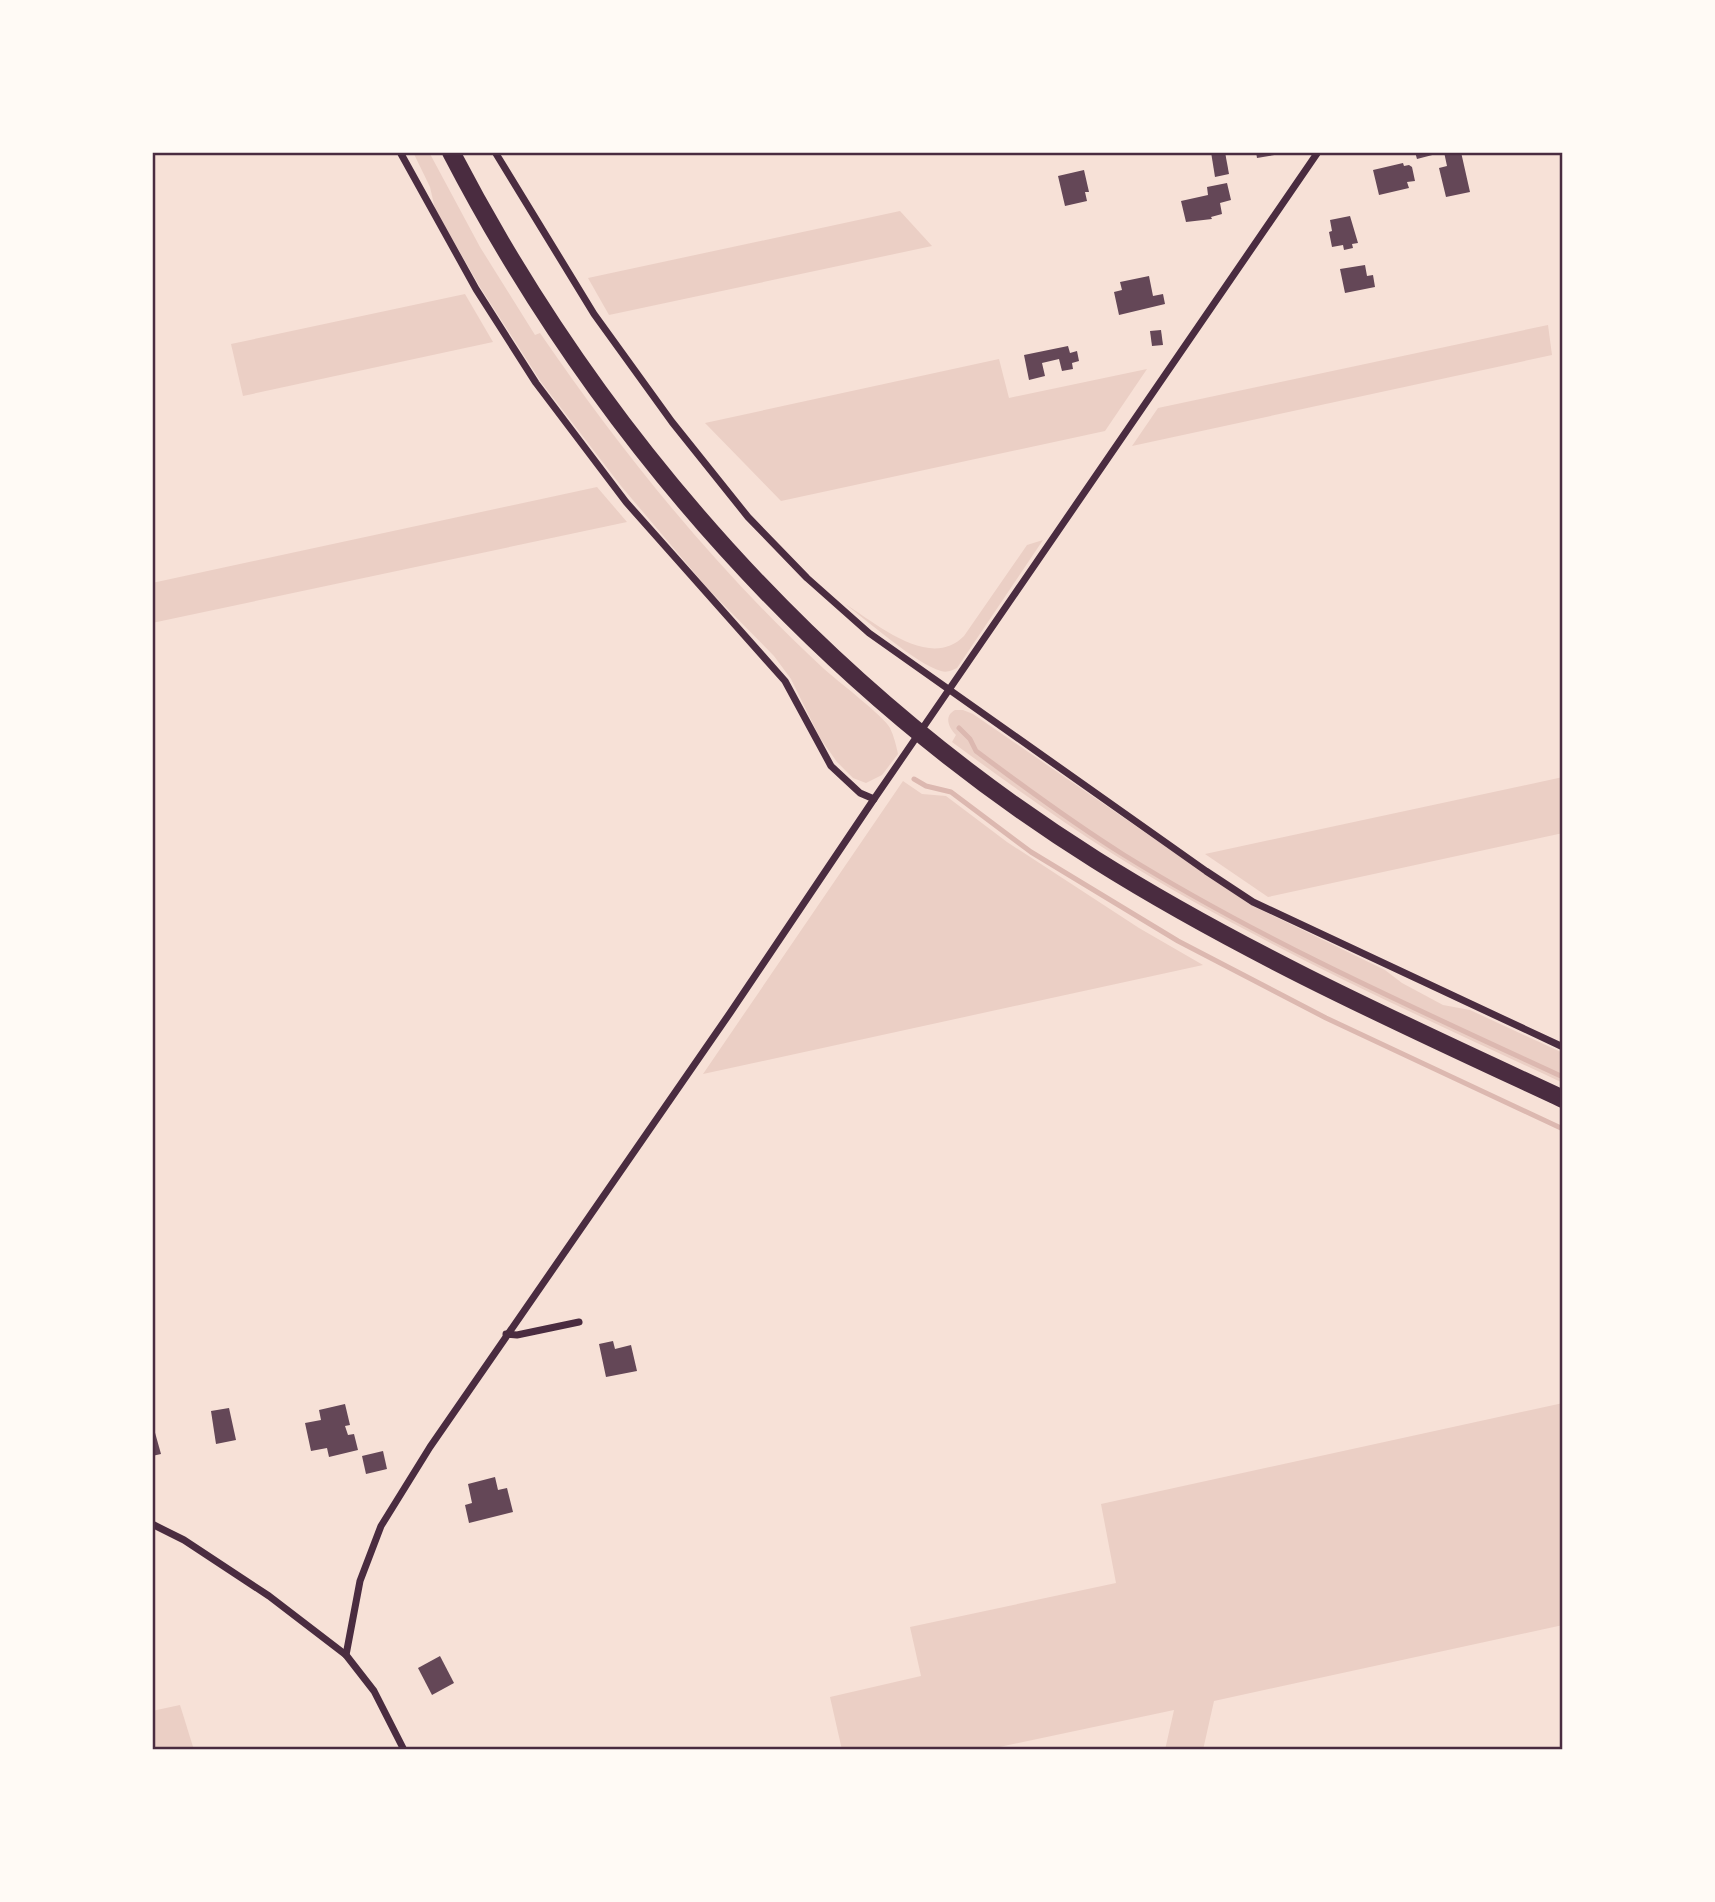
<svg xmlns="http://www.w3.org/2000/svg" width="1715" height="1902" font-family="Raleway,sans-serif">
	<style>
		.green { fill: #ebcfc5 }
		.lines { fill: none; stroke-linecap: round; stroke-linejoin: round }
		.stream { stroke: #dcb8b0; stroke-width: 5 }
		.building { fill: #644757 }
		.minor { stroke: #4a2c40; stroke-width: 7 }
		.primary { stroke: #4a2c40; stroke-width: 18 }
		.neatline { fill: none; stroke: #4a2c40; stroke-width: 2.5 }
	</style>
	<rect width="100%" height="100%" fill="#f7e1d7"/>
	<g class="green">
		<path d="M413,152H429L480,247L535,335L540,333C623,454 715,568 823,668C836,680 885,717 890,728C894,736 896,745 898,754L882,775L866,783L853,778L837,762L820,738L791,679L774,656L709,590L621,486L541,382L480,287L435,209L430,187Z"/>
		<polygon points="900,211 932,246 609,315 588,278"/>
		<polygon points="465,294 493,342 243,396 231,344"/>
		<polygon points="1548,325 1552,355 1132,446 1158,408"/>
		<polygon points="999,359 1009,398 1147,369 1105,431 781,501 705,423"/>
		<polygon points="597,487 627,522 152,623 152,583"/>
		<path d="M1043,540L957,668C952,670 948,673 941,671C916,664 868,621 845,604C876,623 930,671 964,636L1027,545Z"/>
		<path d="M955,710H963L973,714L1249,904L1385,970L1402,983L1443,1005L1470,1010L1563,1053V1083C1411,1012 1256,943 1113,854C1058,819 1005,781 952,742L956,735C948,727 944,716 955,710Z"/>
		<polygon points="1563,777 1563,833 1268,897 1205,854"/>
		<polygon points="903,781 922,794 946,796 1007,842 1139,928 1203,965 703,1074"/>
		<polygon points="1563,1403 1563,1625 1214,1701 1203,1750 1165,1750 1174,1710 985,1750 842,1750 830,1697 921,1676 910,1627 1116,1583 1101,1504"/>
		<polygon points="180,1705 194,1750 152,1750 152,1711"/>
	</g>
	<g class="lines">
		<g class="stream">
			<path d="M959,728L970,739L976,751C1024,787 1073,823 1124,855C1263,941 1414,1008 1563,1077"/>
			<polyline points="914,779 926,786 951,792 1031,852 1178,941 1326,1018 1563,1129"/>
		</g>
	</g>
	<g class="building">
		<polygon points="1211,152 1225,152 1229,174 1215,177"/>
		<polygon points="1256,152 1280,152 1280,154 1257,158"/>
		<polygon points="1415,152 1440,152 1440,153 1417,159"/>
		<polygon points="1444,152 1461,152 1470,192 1446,197 1439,168 1447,166"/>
		<polygon points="1403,163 1404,166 1409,165 1412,167 1415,181 1407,182 1409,188 1379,195 1373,170"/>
		<polygon points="1084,170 1089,192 1085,192 1087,201 1065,206 1058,176"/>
		<polygon points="1227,183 1231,200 1220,203 1222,214 1211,217 1212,219 1186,222 1181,201 1208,195 1207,187"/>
		<polygon points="1350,216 1358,243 1352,244 1353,248 1344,250 1343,245 1332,247 1329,232 1332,231 1330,220"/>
		<polygon points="1365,265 1367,276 1373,275 1375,287 1345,293 1340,269"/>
		<polygon points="1149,276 1153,296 1163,294 1165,304 1119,315 1114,292 1122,290 1120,282"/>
		<polygon points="1161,330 1163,345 1152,346 1150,331"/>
		<polygon points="1068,346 1070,353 1077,351 1079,361 1072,363 1073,369 1062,371 1059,359 1042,363 1045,376 1029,380 1024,355"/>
		<polygon points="613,1341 615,1349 631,1345 637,1371 606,1377 599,1344"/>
		<polygon points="345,1404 350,1425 345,1426 348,1435 354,1434 358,1450 329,1457 327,1448 311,1451 305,1423 321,1420 319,1410"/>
		<polygon points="229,1408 236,1440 216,1444 211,1411"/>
		<polygon points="152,1422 161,1454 152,1456"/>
		<polygon points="383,1451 387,1469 366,1474 362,1456"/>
		<polygon points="495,1477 498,1490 507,1488 513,1512 469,1523 465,1505 472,1503 468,1484"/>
		<polygon points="440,1656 454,1683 432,1695 418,1668"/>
	</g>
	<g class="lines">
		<g class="minor">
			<polyline points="400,152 476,289 536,383 626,502 785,681 831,766 860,793 874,799"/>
			<polyline points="495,152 594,314 672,422 748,517 807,578 869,633 1206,871 1253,902 1563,1047"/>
			<polyline points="506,1334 517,1335 579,1322"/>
			<polyline points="152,1524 184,1540 269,1596 346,1655 374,1691 404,1750"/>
			<polyline points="346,1655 360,1581 381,1526 430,1447 730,1013 874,799 1318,152"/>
		</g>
		<path class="primary" d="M451,152C600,439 821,687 1096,860C1244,953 1404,1025 1563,1099"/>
	</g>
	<rect width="1715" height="1902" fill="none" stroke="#fffaf5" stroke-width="308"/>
	<rect x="154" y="154" width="1407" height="1594" class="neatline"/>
</svg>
